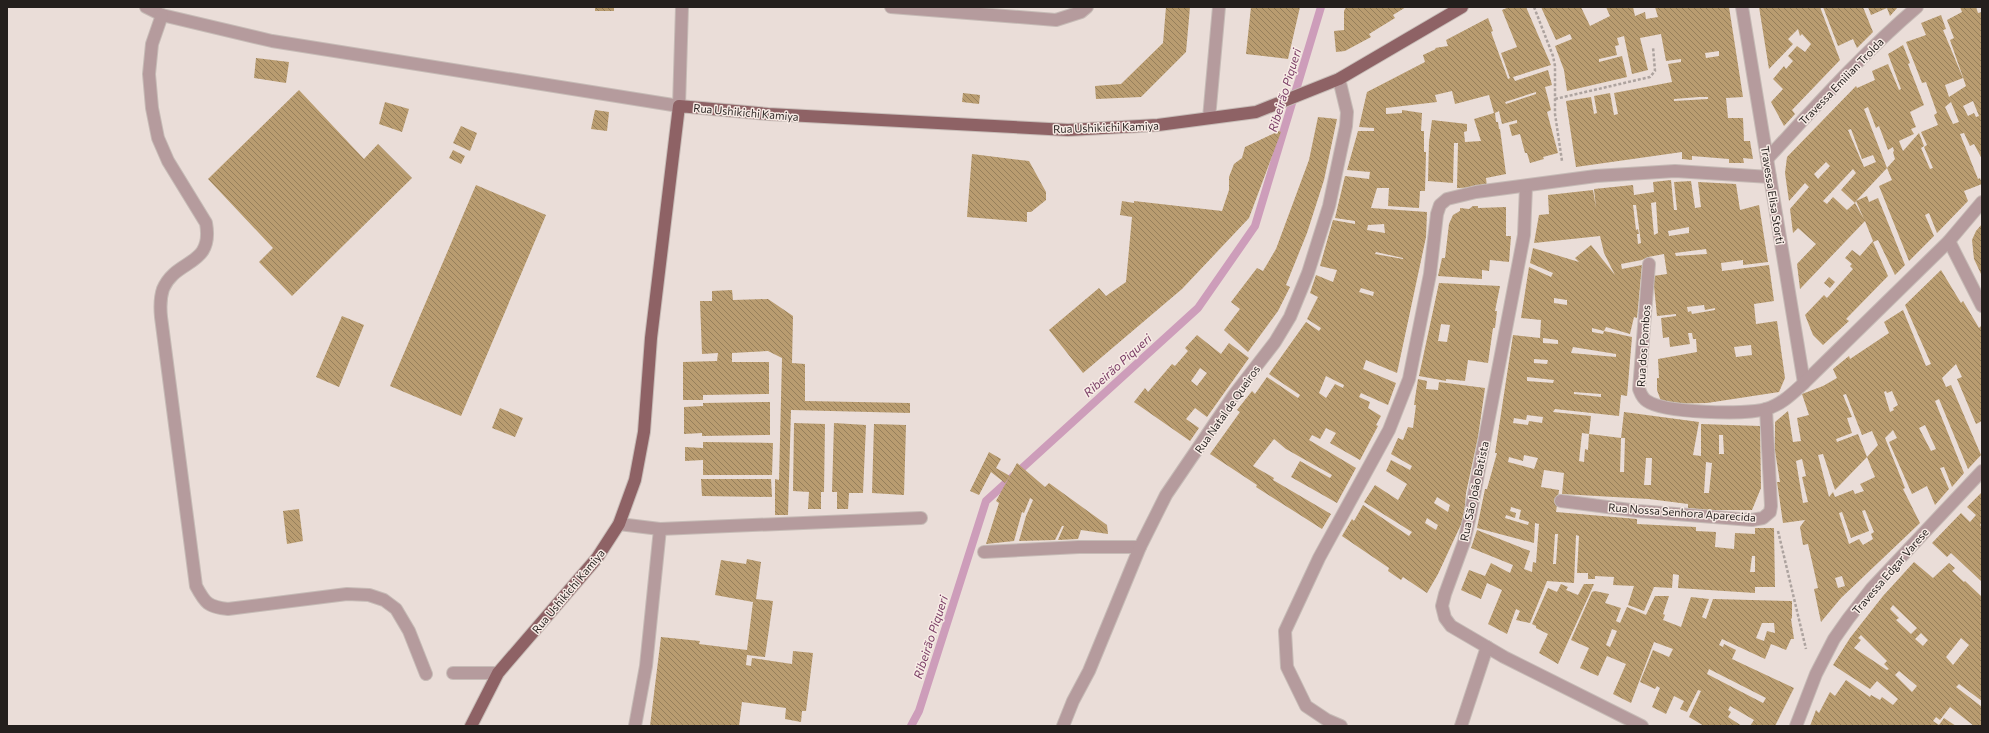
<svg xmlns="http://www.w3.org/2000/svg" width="1989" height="733" font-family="Commissioner,sans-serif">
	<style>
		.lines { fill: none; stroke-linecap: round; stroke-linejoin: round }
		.stream { stroke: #cd9dba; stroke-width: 8 }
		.building { fill: url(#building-back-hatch); fill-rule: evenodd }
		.minor-casing { stroke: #c6bbb6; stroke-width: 14 }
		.major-casing { stroke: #c6bbb6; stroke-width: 14 }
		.path { stroke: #ada39f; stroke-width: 2.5; stroke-dasharray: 3 2; stroke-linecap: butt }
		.minor { stroke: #b59b9d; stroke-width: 12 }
		.major { stroke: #8e6265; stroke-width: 12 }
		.labels { text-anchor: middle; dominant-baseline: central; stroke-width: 3; stroke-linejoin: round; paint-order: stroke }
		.street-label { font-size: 11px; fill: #241f1d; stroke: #f7ebe5 }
		.water-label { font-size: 12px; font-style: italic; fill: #7b3e66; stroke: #f7ebe5 }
	</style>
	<defs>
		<pattern id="building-back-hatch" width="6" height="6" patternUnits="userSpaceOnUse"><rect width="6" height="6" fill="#b99c70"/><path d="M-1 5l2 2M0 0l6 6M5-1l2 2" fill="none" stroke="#967f5b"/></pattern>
	</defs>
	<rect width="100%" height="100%" fill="#eaddd8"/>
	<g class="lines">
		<polyline class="stream" points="911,726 919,711 986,501 1198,308 1255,226 1321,7"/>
	</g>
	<g class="building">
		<rect x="595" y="7" width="19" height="4"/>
		<polygon points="1166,7 1190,7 1186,52 1141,97 1096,99 1095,86 1121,84 1163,43"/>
		<polygon points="1251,7 1300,7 1288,59 1246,54"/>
		<polygon points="1346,7 1406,7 1393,15 1395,18 1369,34 1371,37 1345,51 1336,52 1334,31 1344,30 1344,11"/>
		<path d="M1509,7H1526L1551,65L1513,77L1515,81L1548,70L1552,85L1545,87L1551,110L1547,112L1558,153L1543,157L1544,159L1530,163L1527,153H1525L1520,134L1512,136L1509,125L1517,123V120L1502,124L1499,111L1495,113L1496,122H1498L1499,129H1500L1506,174L1486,178L1487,187L1457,188L1458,143H1454L1453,183L1428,181L1429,142L1432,120L1467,124V131L1464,132L1465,142L1481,141L1474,119L1494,113L1489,95L1455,104L1452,91L1435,95L1437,102L1386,108V114L1402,113V110L1422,113L1421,131H1424V152H1426L1425,191H1420L1419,208L1388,206L1389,188H1377L1371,208L1427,212L1426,237L1397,373L1366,360L1363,369L1396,383L1388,405L1361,393L1359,397L1370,402L1368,408L1381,416L1376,425L1378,426L1360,460L1330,443L1336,433L1326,428L1320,439L1312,435L1309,440L1356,468L1337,503L1291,477L1300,461L1330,478L1332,475L1286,449L1274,439L1253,466L1269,475L1274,478L1273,480L1331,514L1322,529L1256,487L1257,485L1210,454L1240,412L1237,410L1252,391L1255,394L1267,377L1298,398L1300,395L1269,374L1306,322L1319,331L1321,328L1307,319L1318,297L1310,293L1316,275L1333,282L1337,270L1320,266L1333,220L1355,224V221L1335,218L1345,176L1369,179L1370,172L1347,170L1358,131H1374V128L1359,127L1367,92L1425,62L1423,55L1436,49L1435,48L1448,46L1446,40L1488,18L1493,31L1491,32L1508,79L1510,78L1501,53L1517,47L1502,10ZM1536,92V94L1506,104L1505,102ZM1384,224L1385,233L1367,230L1368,225ZM1376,252L1403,258V259L1375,254ZM1361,288L1374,292L1373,296L1359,292ZM1326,376L1344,385L1343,388L1335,384L1326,398L1319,393Z"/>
		<path d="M1541,7H1581L1590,26L1610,16L1606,7H1633L1635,16L1645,12L1646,19L1658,17L1655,7H1729L1743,97L1726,98L1728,118H1743L1744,141H1750L1753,159L1743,158L1744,163H1729V159L1692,156V160L1682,159V152L1576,167L1566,101L1591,97L1594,114L1597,113L1594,96L1610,93L1614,115L1618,114L1614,93L1672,82L1668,64L1681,62V59L1666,61L1661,34L1640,38L1648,70L1632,74L1624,36L1617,38L1619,45L1615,46L1617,55L1599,59V62L1622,56L1627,77L1567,91L1564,70L1555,46L1572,39L1570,34L1556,40ZM1719,51V56L1706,58L1705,53ZM1699,97H1708V99L1674,101V99Z"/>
		<polygon points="1759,7 1820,7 1840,60 1792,110 1795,114 1784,126 1771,102 1783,89 1773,79 1784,66 1786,69 1793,61 1788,56 1797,46 1805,52 1811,44 1802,34 1800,36 1798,29 1788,39 1793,44 1769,69"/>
		<polygon points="1823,7 1863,7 1873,32 1857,48 1853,39 1838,46"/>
		<polygon points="1868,7 1898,7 1890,16 1887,8 1871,15"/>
		<path d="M1960,7H1976L1978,13L1982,12V159L1974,144L1970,146L1964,133L1960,134L1978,179L1980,178L1982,184L1964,191L1968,201L1937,233L1929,213L1925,215L1934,236L1909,261L1879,186L1892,180L1887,168L1895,159L1893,152L1894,151L1893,147L1888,150L1879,126L1876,128L1868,107L1864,109L1887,168L1856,201L1867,196L1869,202L1878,198L1905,265L1895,275L1878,240L1873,242L1888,276L1846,319L1849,321L1823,345L1813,335L1805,315L1824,295L1827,298L1853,269L1850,266L1852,264L1845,258L1852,250L1860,256L1873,241L1865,221L1800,289L1797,264L1816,244L1798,228L1793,233L1790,209L1809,187L1805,183L1789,201L1785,173L1787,157L1856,86L1857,88L1875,80L1872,71L1888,64L1899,90L1901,89L1888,54L1903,45L1910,63L1908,64L1924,105L1910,112L1916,127L1911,129L1914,134L1899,141L1903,151L1919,133L1924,146L1921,148L1930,169L1933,168L1924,147L1927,145L1921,132L1938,125L1934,115L1937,113L1926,82L1922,83L1906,42L1926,35L1921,23L1941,15L1946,29L1943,30L1963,78L1945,85L1949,97L1966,86L1950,40L1954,38L1947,20L1962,12ZM1973,101L1979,116L1976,117L1974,113L1968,116L1963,106ZM1951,102L1959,122L1953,124L1945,107ZM1851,129L1862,159L1873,155L1876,162L1864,167L1848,130ZM1826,162L1830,166L1818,179L1814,174ZM1853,169L1856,173L1841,190L1855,203L1856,201L1864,219L1855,203L1847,210L1833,197L1827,204L1823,201Z"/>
		<polygon points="256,58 289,62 286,83 254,78"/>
		<polygon points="299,90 364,159 378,144 412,178 292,296 259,262 273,248 208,179"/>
		<polygon points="963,93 980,95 979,104 962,102"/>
		<polygon points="385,102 409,109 402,132 379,124"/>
		<polygon points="595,110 609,112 607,131 591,129"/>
		<polygon points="1318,117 1337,119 1324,180 1307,233 1286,285 1290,287 1278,311 1248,352 1224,330 1240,309 1231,302 1257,268 1263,271 1276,249 1309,160"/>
		<polygon points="461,126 477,133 470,151 453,143"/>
		<polygon points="1279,131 1281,132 1249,218 1182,289 1083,373 1049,330 1099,288 1106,296 1126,282 1132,217 1120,215 1122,201 1134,203 1134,201 1222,211 1229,190 1229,177 1234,164 1242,158 1245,147"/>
		<polygon points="453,150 465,156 461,164 449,158"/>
		<polygon points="972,154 1029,161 1046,192 1046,200 1031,212 1027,212 1027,222 967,217"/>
		<path d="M1671,180L1674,210H1677L1674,182L1691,181L1695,208L1701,207L1698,182L1736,184L1740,210L1759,205L1768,262L1743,265V260L1721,263L1722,271L1769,265L1774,301L1754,304L1756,324L1777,321L1785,378L1779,392L1707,403L1662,404L1657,390V378H1659L1658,359L1697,352L1696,339H1693L1692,333H1688L1690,344L1670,347L1669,337L1663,338L1661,318L1676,316V314L1657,316L1653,276L1667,274L1664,254L1648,257L1642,260L1621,264L1622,269L1642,265L1637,318L1634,317L1630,334L1606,327L1604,331L1592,328V332L1603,334L1604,331L1632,337L1627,396L1621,395L1619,416L1555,409L1553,412L1591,416L1589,434L1621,438L1620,472H1624L1625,438H1621L1624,412L1699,422L1693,455L1701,456V424L1760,426L1761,488L1752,510H1708L1688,508V504L1649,499L1562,494L1564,473L1544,470L1541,487L1559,490L1556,512L1637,519V524L1696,527V531L1716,532L1715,547L1734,549L1735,533L1755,534V528H1774L1775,587H1755V593L1678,588L1679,575L1673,574L1672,588L1654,587L1644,611L1628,605L1634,586L1613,585L1614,577L1595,576V579H1588V573H1577L1579,536L1576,535L1574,583L1547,581L1530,623L1516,620L1520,611L1516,609L1507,634L1488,624L1502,590L1487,583L1481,599L1461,590L1469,570L1485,576L1491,563L1510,573L1513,565L1471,548L1477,530L1530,551L1524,569L1532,572L1533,562L1536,563L1539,524L1535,523L1534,543L1477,528L1485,489H1487L1497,453H1495L1513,335L1540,338L1541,320L1521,318L1529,267L1551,277L1553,273L1530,263L1533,248L1579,262L1575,258L1591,245L1615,275L1604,253L1600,236L1534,243L1539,215L1549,214L1548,195L1593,190L1596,208L1594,189L1633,185L1634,195L1654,192L1653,182ZM1656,202L1658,233L1654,235L1651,203ZM1633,205H1636L1641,243L1638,244L1637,234H1639L1638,229L1636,230ZM1689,227V233L1669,236L1668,231ZM1706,249L1707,254L1676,256L1675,253ZM1554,298L1567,300V305L1554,303ZM1704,305L1705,310L1715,308V310L1692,314L1691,311L1688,312L1687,307ZM1543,338L1558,340V344L1543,343ZM1751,345L1752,355L1736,357L1734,347ZM1573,347L1616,354V357L1571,353ZM1534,359L1548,360L1547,364L1534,363ZM1527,377L1554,380L1553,383L1527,381ZM1574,392L1601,394V397L1574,394ZM1527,415L1543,417L1542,423L1529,421L1528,425L1513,423L1514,418L1526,420ZM1582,433L1589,434L1588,450L1585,449L1584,462L1579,461ZM1719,435H1723L1724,454H1719ZM1524,455L1538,458L1534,469L1508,462L1509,457L1523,461ZM1646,458H1652L1651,485H1644ZM1706,462L1712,463L1709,493H1704ZM1511,507L1521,510L1519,519L1529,522L1528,525L1505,518L1506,515L1515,518L1516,513L1510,511ZM1555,534H1558L1556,564H1553ZM1752,556H1755V572H1750Z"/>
		<polygon points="476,185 546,215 461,416 390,386"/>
		<polygon points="1473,206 1478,206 1478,208 1506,207 1506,236 1511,236 1509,262 1490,260 1489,271 1482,270 1482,279 1438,276 1442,258 1445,258 1449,224 1453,215 1460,211 1460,208 1469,209"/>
		<polygon points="1982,224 1982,276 1974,259 1972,240 1976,231"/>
		<path d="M1941,270L1961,303L1963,301L1979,328L1981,326L1982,328V421L1976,424L1957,379L1962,377L1956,364L1942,378L1946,387L1951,385L1981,455L1968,469L1939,399L1935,401L1964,473L1952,487L1944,467L1940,468L1949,489L1935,505L1927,486L1912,494L1889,442L1897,438L1893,430L1885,438L1905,488L1903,489L1920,523L1841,598L1821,622L1814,589L1818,588L1808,544L1803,545L1800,527L1805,520L1783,523L1777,482H1780L1775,451V422L1788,411L1793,442L1801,441L1797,418L1809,415L1802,394L1823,386L1837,378L1833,369L1849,356L1850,359L1889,333L1884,322L1903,310L1926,366L1931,364L1905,305ZM1886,391L1887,393L1892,391L1898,405L1893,408L1894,410L1890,412L1884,392ZM1846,394L1862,435L1872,431L1878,445L1867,457L1875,477L1860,484L1864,491L1855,494L1853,490L1835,497L1833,492L1829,497L1818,455L1823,454L1835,490L1867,457L1858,434L1837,442L1836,439L1852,433L1847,418L1852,417L1843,395ZM1925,425L1936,449L1931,451L1919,428ZM1802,459L1806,476L1802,477L1808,502L1803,503L1796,461ZM1865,510L1874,532L1871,534L1873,539L1863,545L1859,539L1849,544L1839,513L1842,512L1851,538L1869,531L1862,511ZM1842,576L1845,586L1838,588L1835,578Z"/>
		<polygon points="1829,277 1835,282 1830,288 1824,283"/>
		<path d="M1439,283L1500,286L1495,311H1497L1495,328H1493L1488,363L1468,360L1465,381L1446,379V381L1419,376ZM1441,324L1450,325L1447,342L1438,341Z"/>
		<polygon points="732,290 733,300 768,299 793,316 792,363 805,364 805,401 910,403 910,413 791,410 788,515 775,515 775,479 779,480 782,358 768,351 732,353 732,362 769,362 769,394 703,395 703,400 683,400 683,362 717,361 718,353 702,354 700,301 712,301 712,291"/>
		<polygon points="342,316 364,325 339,387 316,377"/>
		<path d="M1197,335L1221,354L1229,343L1249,358L1207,417L1195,408L1186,419L1199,428L1190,441L1134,402L1145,388L1148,392L1172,364L1175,366L1188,351L1185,348ZM1200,368L1207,373L1197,386L1191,381Z"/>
		<path d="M1418,379L1427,381L1426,389L1438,390L1439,382L1485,388L1478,437L1466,493L1464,518L1438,574L1427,593L1403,577L1401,580L1388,571L1389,568L1342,536L1352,519L1354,521L1363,505L1409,536L1412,532L1364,502L1375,485L1398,500L1407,484L1386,471L1391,460L1410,470L1412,466L1391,454L1398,438L1403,440L1408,427L1413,428L1416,405H1414ZM1437,497L1450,505L1448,512L1434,503ZM1427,518L1438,525L1436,530L1425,523Z"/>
		<polygon points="770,402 770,435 702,436 702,433 684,434 684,407 703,406 703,403"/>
		<polygon points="500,408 523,418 515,437 492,428"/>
		<polygon points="794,423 825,424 824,492 821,492 821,509 808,509 809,492 793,491"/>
		<polygon points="834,423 866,425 863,493 849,493 848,509 837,509 837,492 832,492"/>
		<polygon points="874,424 906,425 904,495 872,493"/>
		<polygon points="703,442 773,443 772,475 703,475 703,460 685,461 685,447 703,448"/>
		<polygon points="989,452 1001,459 996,468 1010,476 1005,483 991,472 979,495 970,491"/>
		<polygon points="1017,463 1045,487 1049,483 1107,525 1108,534 1081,530 1078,539 1058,540 1064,526 1062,526 1055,540 1019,541 1026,516 1033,500 1030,498 1024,513 1022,512 1014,541 986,544 999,503 996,501"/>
		<polygon points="701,479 771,479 772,497 702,496"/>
		<polygon points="1982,492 1982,523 1980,525 1982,527 1982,582 1951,553 1947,557 1932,543 1961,513 1970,522 1976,515 1967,507"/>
		<polygon points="299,509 303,541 287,544 283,511"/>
		<polygon points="747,559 761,562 756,599 773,601 765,657 747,655 746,665 751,666 752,658 792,664 793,651 813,653 806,711 802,711 801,722 785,719 786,708 742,702 739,726 650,726 661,637 700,641 699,644 747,650 753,602 715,595 721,560 746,564"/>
		<path d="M1914,562L1933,578L1949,563L1955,568L1952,571L1964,582L1965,581L1982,597V701L1959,684L1956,687L1982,707V726H1974L1950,707L1940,720L1936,717L1933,721L1939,725L1944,718L1956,726H1810L1816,710L1819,713L1830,692L1835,696L1846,680L1870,697L1871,695L1880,700L1882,697L1893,705L1898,699L1877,681L1870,689L1833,665L1850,638L1883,596ZM1893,605L1917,628L1911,634L1896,620L1899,618L1890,609ZM1921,633L1928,640L1923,646L1915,639ZM1861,635L1887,661L1884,664L1889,669L1887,670L1854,648L1861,640L1858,638ZM1961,638L1969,645L1953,665L1946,657ZM1899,671L1917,686L1912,692L1895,675Z"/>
		<polygon points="1561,584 1568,587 1566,590 1578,595 1584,584 1594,584 1558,664 1539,653 1548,634 1536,628 1536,626 1532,624 1548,588 1557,592"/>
		<path d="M1595,591L1609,594L1605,603L1621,608L1616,621L1620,623L1627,607L1646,615L1655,596H1669L1663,614L1665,615L1663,620L1681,627L1691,597L1709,599L1702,617L1706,619L1713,599L1792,601V618L1791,619L1794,639H1791L1786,650L1771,644L1765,659L1722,639L1719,645L1723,647L1724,644L1736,650L1732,659L1794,688L1775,726H1750L1754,720L1730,706L1728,710L1731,712L1728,717L1742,726H1704L1689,717L1701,691L1698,690L1687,712L1680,709L1684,701L1674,696L1666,714L1652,707L1660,688L1657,686L1655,689L1640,682L1653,650L1669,657L1673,649L1654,642L1631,703L1613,694L1626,664L1607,656L1598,676L1580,668L1589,648L1571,640L1592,592ZM1762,623H1774L1775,633L1767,631L1764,641L1756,638ZM1612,629L1617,631L1610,647L1606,645ZM1709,669L1766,698L1763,703L1707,674Z"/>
	</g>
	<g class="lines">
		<defs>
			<g id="minor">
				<polyline points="146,7 162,15 272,41 679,106 682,7"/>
				<polyline points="891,7 1056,20 1081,12 1087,7"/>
				<polyline points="1742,7 1804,383"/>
				<path d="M162,15L152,44L149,74L152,108L158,138L168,161L206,223C214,267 176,258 163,289C160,298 160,307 161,317L196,586C205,603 208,607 228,609L347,594L369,595L384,600L396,609L409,631L426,674"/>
				<polyline points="1209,118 1219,7"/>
				<path d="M1768,158C1816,106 1863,53 1917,7"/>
				<polyline points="1526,187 1524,235 1470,516 1464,542 1445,594 1442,606 1445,618 1451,626 1504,657 1642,726"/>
				<polyline points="1949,241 1982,306"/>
				<path d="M1649,264L1639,389C1641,394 1642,398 1647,401C1664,413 1745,415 1766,409C1781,405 1793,393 1804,383L1949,241L1982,202"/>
				<polyline points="1561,501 1638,511 1752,520 1763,518 1770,512 1771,506 1766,409"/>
				<polyline points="619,524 660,529 921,518"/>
				<polyline points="984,552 1079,547 1140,547"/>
				<polyline points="453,673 498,673"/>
				<polyline points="635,726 646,666 660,529"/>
				<polyline points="1063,726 1073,701 1089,671 1140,547 1166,495 1234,395 1275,342 1290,317 1308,273 1329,206 1346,126 1347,112 1339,79"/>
				<polyline points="1341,726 1327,720 1306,706 1287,667 1285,631 1319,558 1389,430 1409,379 1430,274 1437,214 1440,205 1447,199 1476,192 1596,176 1675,171 1770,177"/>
				<polyline points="1461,726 1487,647"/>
				<polyline points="1796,726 1816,674 1834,639 1848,619 1872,588 1982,471"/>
			</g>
			<polyline id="major" points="471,726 498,673 597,558 619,524 635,480 644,432 651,338 679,106 768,114 1068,130 1158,125 1256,112 1339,79 1462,7"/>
		</defs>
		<use href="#minor" class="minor-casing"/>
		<use href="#major" class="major-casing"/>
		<g class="path">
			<polyline points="1534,7 1553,56 1555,66 1555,114 1562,161"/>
			<polyline points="1555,99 1650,77 1655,71 1653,47"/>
			<polyline points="1778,531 1806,649"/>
		</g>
		<use href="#minor" class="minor"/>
		<use href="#major" class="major"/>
	</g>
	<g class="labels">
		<g class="street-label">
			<text transform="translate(1841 81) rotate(-46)">Travessa Emilian Trolda</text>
			<text transform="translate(746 112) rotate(5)">Rua Ushikichi Kamiya</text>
			<text transform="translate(1106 127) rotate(-2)">Rua Ushikichi Kamiya</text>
			<text transform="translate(1773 195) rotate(81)">Travessa Elisa Storti</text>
			<text transform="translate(1643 346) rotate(-86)">Rua dos Pombos</text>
			<text transform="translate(1227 409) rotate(-55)">Rua Natal de Queiros</text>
			<text transform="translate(1474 491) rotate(-78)">Rua São João Batista</text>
			<text transform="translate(1682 512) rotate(4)">Rua Nossa Senhora Aparecida</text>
			<text transform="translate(1890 571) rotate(-49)">Travessa Edgar Varese</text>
			<text transform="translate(568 591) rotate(-50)">Rua Ushikichi Kamiya</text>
		</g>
		<g class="water-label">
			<text transform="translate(1284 90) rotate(-73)">Ribeirão Piqueri</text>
			<text transform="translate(1117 365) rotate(-42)">Ribeirão Piqueri</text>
			<text transform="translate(930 637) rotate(-72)">Ribeirão Piqueri</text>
		</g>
	</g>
	<rect width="1989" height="733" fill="none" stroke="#241f1d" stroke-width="16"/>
</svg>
